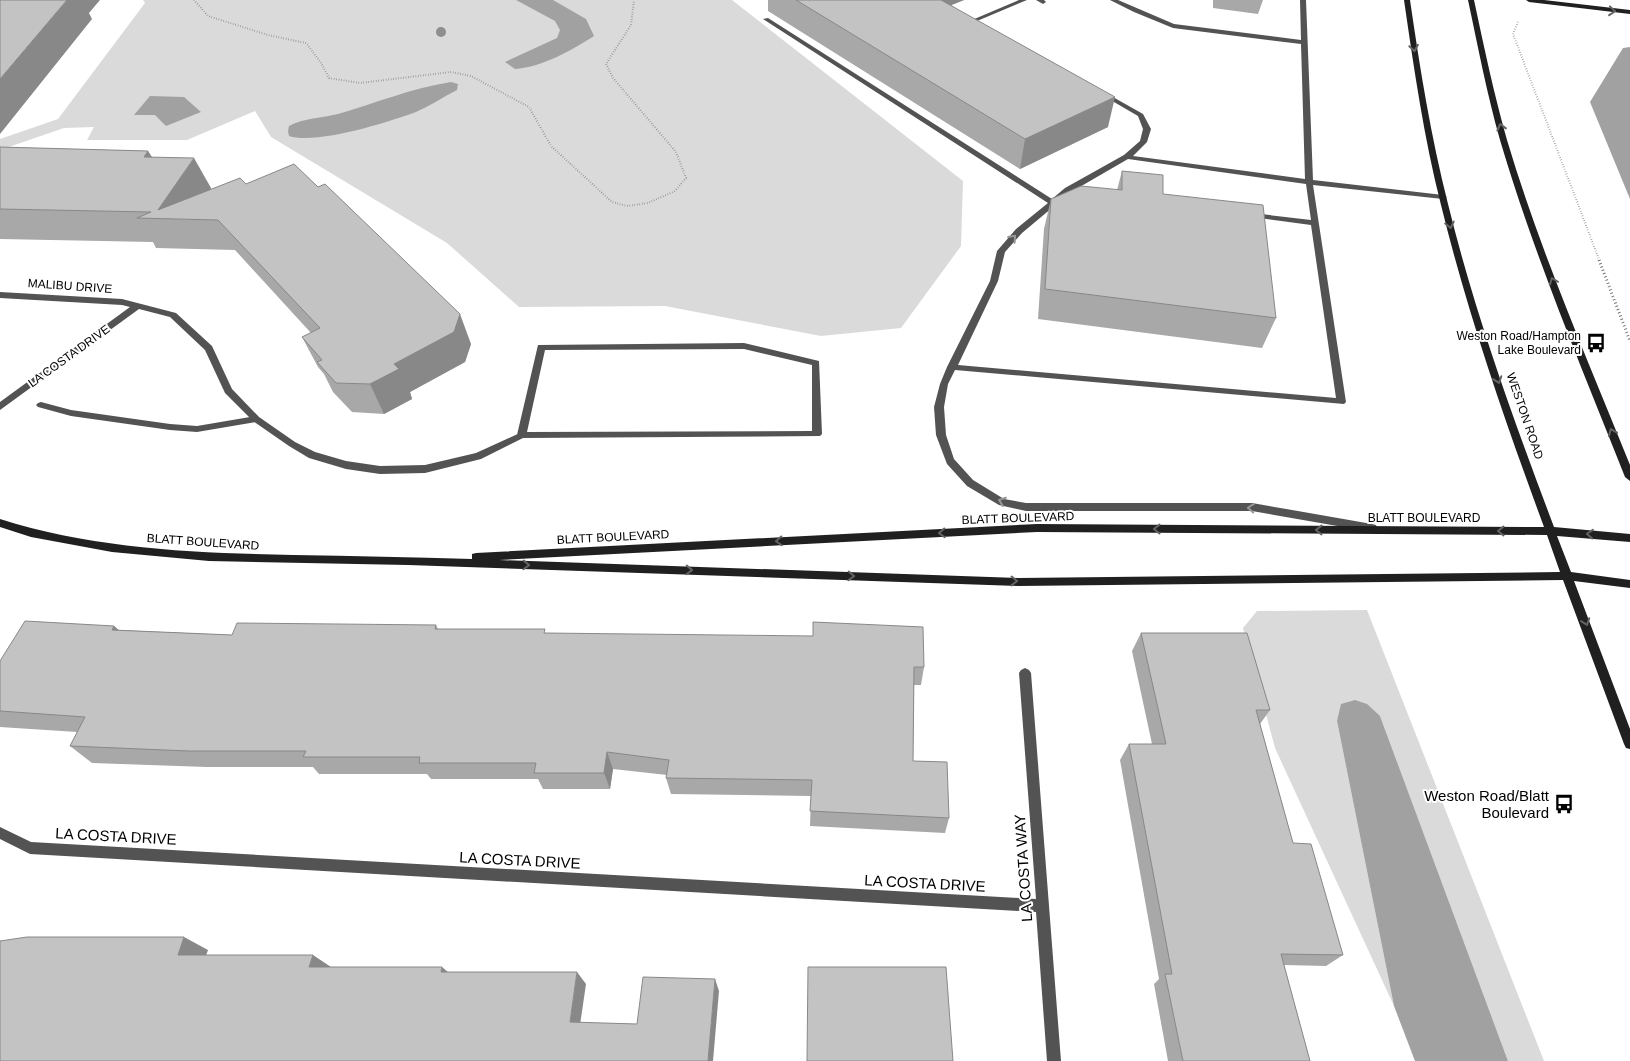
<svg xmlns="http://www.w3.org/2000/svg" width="1630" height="1061" font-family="Helvetica,sans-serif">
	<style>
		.green { fill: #dadada }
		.water { fill: #a1a1a1 }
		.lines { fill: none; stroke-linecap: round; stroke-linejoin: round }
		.path-far1 { stroke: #757575; stroke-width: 2; stroke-dasharray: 0.5 2; stroke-linecap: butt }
		.path { stroke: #757575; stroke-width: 3; stroke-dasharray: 1 2.5; stroke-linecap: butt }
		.lane { fill: #535353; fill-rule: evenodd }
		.street { fill: #535353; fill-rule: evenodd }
		.secondary { fill: #202020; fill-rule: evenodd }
		.tree { fill: #8e8e8e }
		.wall { fill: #a8a8a8 }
		.shaded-wall { fill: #888 }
		.building { fill: #c3c3c3; stroke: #888 }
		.oneway { stroke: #636363 }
		.oneway2 { stroke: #989898 }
		.labels { text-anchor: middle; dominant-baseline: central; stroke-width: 4; stroke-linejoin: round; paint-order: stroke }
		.street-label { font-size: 12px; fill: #000; stroke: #fff }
		.poi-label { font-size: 12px; fill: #000; stroke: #fff; text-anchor: end }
		.near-poi-label { font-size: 15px; fill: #000; stroke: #fff; text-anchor: end }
		.near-street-label { font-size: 15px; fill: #000; stroke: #fff }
	</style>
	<rect width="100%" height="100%" fill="#fff"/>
	<g class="green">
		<polygon points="143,0 732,0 963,181 961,246 901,328 821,336 665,306 519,307 447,243 271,137 255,111 187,140 87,140 94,127 64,128 0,150 0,139 58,119 145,3"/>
		<polygon points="1367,610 1544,1061 1508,1061 1380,716 1337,721 1394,1006 1275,748 1243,628 1257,611"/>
	</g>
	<g class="water">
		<path d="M516,0H553L586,19L594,36C572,50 543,67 515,69L505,62L557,38L560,30L555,21Z"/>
		<polygon points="1630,47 1630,199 1590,102 1623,48"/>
		<path d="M451,82L458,84L457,90C443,97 430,106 416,112C389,122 316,145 289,136L288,131L289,126C304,118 322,118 338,114C376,103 412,88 451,82Z"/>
		<polygon points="150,96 184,97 201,112 166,126 155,115 134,115"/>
		<polygon points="1355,700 1367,704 1380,716 1508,1061 1415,1061 1394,1006 1337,721 1341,704"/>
	</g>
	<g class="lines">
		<g class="path-far1">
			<polyline points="194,0 208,16 268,35 306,43 321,63 329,78 360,83 451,72 471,76 529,107 551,146 612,202 627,206 648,203 675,191 686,178 676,152 613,78 606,64 631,25 634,0"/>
			<polyline points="1518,22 1513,34 1600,262"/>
		</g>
		<polyline class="path" points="1599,260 1630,341"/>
		<g class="lane">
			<polygon points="1019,0 1027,0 977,21 972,20"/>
			<polygon points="1036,0 1044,0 1046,2 1043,4"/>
			<path d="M1110,0H1118L1174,24L1301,40L1300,0H1306L1313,180L1443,195L1447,197L1443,199L1313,185L1346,402L1344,404L955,370L948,384L944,407L946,435L954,459L973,480L1004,499L1026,503H1252L1372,524L1376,525L1377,528L1376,531L1372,532L1252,511H1026L999,505L967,486L947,464L936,435L934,407L940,384L947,367L990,281L997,251L1016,229L1048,203L763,19L768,18L1052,199L1065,188L1124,155L1140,141L1143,129L1138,116L1102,95V93L1104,92L1143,114L1151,129L1147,142L1133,156L1305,179L1301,44L1173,28L1134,12ZM1128,159L1306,184L1311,220L1252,213L1248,215L1252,217L1311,225L1336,398L958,365L998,281L1005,252L1022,233L1071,192Z"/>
			<path d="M744,343L819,361L822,434L820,436L522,438L517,435L538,345ZM744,349L812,365V431L527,432L545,350Z"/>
			<polygon points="41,402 71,410 170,424 197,426 256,416 261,419 256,422 197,432 170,430 71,416 38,407 36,405 38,403"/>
		</g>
		<g class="street">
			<polygon points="0,292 122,299 176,313 212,346 232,389 259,417 295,442 315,452 346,461 380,466 425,465 476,453 522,432 527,435 525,437 481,459 425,473 380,474 346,469 309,458 289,446 253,421 225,393 205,350 170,317 139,309 0,410 0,402 130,307 122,305 0,298"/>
			<polygon points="1025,668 1029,670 1031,673 1061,1061 1047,1061 1036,912 30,854 0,839 0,827 31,842 1036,899 1019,673 1021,670"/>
		</g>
		<g class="secondary">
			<path d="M1404,0H1410C1420,69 1431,137 1448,204C1475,314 1514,421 1554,527L1630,534V542L1557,536L1571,572L1630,580V588L1574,581L1630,729V749L1626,748L1624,744L1563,580L1018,586L408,565L209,561L112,552L31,537L0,527V519C94,549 195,553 293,555C353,556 412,557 472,559V554L476,553L1037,524L1544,527C1505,421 1468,315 1441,205C1424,138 1414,69 1404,0ZM1037,532L1547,535L1560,572L1018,578L499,560Z"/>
			<path d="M1468,0H1474C1484,47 1494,94 1507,140C1540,251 1587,358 1630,465V481L1625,477C1581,366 1534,255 1500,140C1487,94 1478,47 1468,0Z"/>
			<polygon points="1526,0 1544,0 1630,10 1630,14 1529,2"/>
		</g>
	</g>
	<circle class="tree" cx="441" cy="32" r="5"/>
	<g class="wall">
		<polygon points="768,0 964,0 951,5 1108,127 1020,169 768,11"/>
		<polygon points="1213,0 1263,0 1258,14 1213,8"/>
		<polygon points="0,147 148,151 152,157 211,188 210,190 246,184 471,344 465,362 410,392 412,399 384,414 352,412 333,392 324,374 318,367 302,337 311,333 235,250 156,248 153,242 0,239"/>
		<polygon points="1122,171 1163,194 1276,318 1262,348 1038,319 1044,229 1051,199 1117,190"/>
		<polygon points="436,625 438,629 546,633 924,667 921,685 914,685 913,761 949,818 945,833 810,826 811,796 671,794 666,778 667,775 613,769 610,789 543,789 538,779 431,779 427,774 319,774 313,767 207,767 92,763 70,746 77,732 0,727 0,661 114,626 119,630 232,635"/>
		<polygon points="1141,633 1270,710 1260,724 1293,843 1343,955 1326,966 1284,965 1310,1061 1168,1061 1154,984 1159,979 1120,760 1129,744 1152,744 1132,651"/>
	</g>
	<g class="shaded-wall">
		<polygon points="67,0 100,0 89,13 92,19 0,134 0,79"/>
		<polygon points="922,0 964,0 920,18"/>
		<polygon points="1115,97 1108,127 1020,169 1025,139"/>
		<polygon points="148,151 166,181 144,157"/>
		<polygon points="194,158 211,188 190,219 158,210"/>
		<polygon points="460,314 471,344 465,362 410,392 412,399 384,414 370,384 394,364"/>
		<polygon points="114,626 134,645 112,630"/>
		<polygon points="607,752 613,769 610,789 604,773"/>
		<polygon points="184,937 208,950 202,967 178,955"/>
		<polygon points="313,955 331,967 309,967"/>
		<polygon points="442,967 456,979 441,972"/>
		<polygon points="577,972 586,984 579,1032 570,1022"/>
		<polygon points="715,979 719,991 713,1061 708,1061"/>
	</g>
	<g class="building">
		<polygon points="0,0 67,0 0,79"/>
		<polygon points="796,0 941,0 1115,97 1025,139"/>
		<polygon points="0,147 148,151 144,157 194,158 158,210 240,178 246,184 294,164 318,187 325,184 460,314 454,332 394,364 399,369 370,384 336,383 317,362 322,360 302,337 320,328 218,220 137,218 151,212 0,209"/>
		<polygon points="1122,171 1163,175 1163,194 1263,205 1276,318 1045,289 1051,199 1081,186 1122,190"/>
		<polygon points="25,621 114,626 112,630 232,635 237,623 436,625 435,629 545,629 544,633 813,636 813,622 923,627 924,667 914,667 913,761 947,762 949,818 810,811 812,780 666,778 669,760 607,752 604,773 534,773 536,763 419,763 420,757 303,757 306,751 189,751 70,746 85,717 0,711 0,661"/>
		<polygon points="1141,633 1247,633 1270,710 1256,710 1293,843 1311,844 1343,955 1281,954 1310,1061 1183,1061 1165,974 1172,974 1129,744 1166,744"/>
		<polygon points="27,937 184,937 178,955 313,955 309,967 442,967 441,972 577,972 570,1022 637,1024 643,977 715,979 708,1061 0,1061 0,941"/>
		<polygon points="808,967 946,967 953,1061 807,1061"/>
	</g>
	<defs><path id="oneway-chevron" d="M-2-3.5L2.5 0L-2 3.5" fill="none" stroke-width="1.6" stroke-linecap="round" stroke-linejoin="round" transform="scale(1.25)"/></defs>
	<g class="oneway">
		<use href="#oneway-chevron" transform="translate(1612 11) rotate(5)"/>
		<use href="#oneway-chevron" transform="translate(1414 48) rotate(81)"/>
		<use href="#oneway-chevron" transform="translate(1501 127) rotate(-104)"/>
		<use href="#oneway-chevron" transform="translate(1450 225) rotate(77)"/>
		<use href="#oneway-chevron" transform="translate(1553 281) rotate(-111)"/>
		<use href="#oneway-chevron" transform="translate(1498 380) rotate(71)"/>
		<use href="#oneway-chevron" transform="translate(1612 432) rotate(-112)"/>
		<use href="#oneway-chevron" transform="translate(1157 529) rotate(-180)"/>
		<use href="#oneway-chevron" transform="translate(1319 530) rotate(-180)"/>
		<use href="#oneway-chevron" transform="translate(1501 531) rotate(180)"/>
		<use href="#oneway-chevron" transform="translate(942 533) rotate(177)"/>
		<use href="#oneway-chevron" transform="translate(1590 534) rotate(-175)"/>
		<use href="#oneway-chevron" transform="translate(779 541) rotate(177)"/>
		<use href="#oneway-chevron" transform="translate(526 565) rotate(2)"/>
		<use href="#oneway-chevron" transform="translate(689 570) rotate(2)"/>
		<use href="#oneway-chevron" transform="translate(851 576) rotate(2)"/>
		<use href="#oneway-chevron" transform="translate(1014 581) rotate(1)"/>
		<use href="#oneway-chevron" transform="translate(1586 622) rotate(70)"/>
	</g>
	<g class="oneway2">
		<use href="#oneway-chevron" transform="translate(1013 238) rotate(-48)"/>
		<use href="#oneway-chevron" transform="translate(1002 501) rotate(-159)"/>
		<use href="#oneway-chevron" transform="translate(1251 508) rotate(-176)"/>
	</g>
	<defs>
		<symbol id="bus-bare" viewBox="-9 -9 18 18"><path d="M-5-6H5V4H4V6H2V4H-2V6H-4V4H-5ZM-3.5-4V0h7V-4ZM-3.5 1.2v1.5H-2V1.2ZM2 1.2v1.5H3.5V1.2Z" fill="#000" stroke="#fff" stroke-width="2.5" paint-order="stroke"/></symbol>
	</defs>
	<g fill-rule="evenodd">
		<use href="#bus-bare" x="1582" y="329" width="28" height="28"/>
		<use href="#bus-bare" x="1550" y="790" width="28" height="28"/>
	</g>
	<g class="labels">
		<g class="street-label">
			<text transform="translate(70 286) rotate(4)">MALIBU DRIVE</text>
			<text transform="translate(69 356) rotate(-36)">LA COSTA DRIVE</text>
			<text transform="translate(1525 416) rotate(71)">WESTON ROAD</text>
			<text transform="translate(1018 518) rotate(-2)">BLATT BOULEVARD</text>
			<text x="1424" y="518">BLATT BOULEVARD</text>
			<text transform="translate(613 537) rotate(-3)">BLATT BOULEVARD</text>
			<text transform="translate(203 542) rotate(4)">BLATT BOULEVARD</text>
		</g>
		<g class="poi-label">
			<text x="1581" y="336">Weston Road/Hampton<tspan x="1581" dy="14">Lake Boulevard</tspan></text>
		</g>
		<g class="near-poi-label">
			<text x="1549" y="795">Weston Road/Blatt<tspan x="1549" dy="17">Boulevard</tspan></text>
		</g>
		<g class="near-street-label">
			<text transform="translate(116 836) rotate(3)">LA COSTA DRIVE</text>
			<text transform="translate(520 860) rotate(3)">LA COSTA DRIVE</text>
			<text transform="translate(1023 868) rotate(-94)">LA COSTA WAY</text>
			<text transform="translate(925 883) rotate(3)">LA COSTA DRIVE</text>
		</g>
	</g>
</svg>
